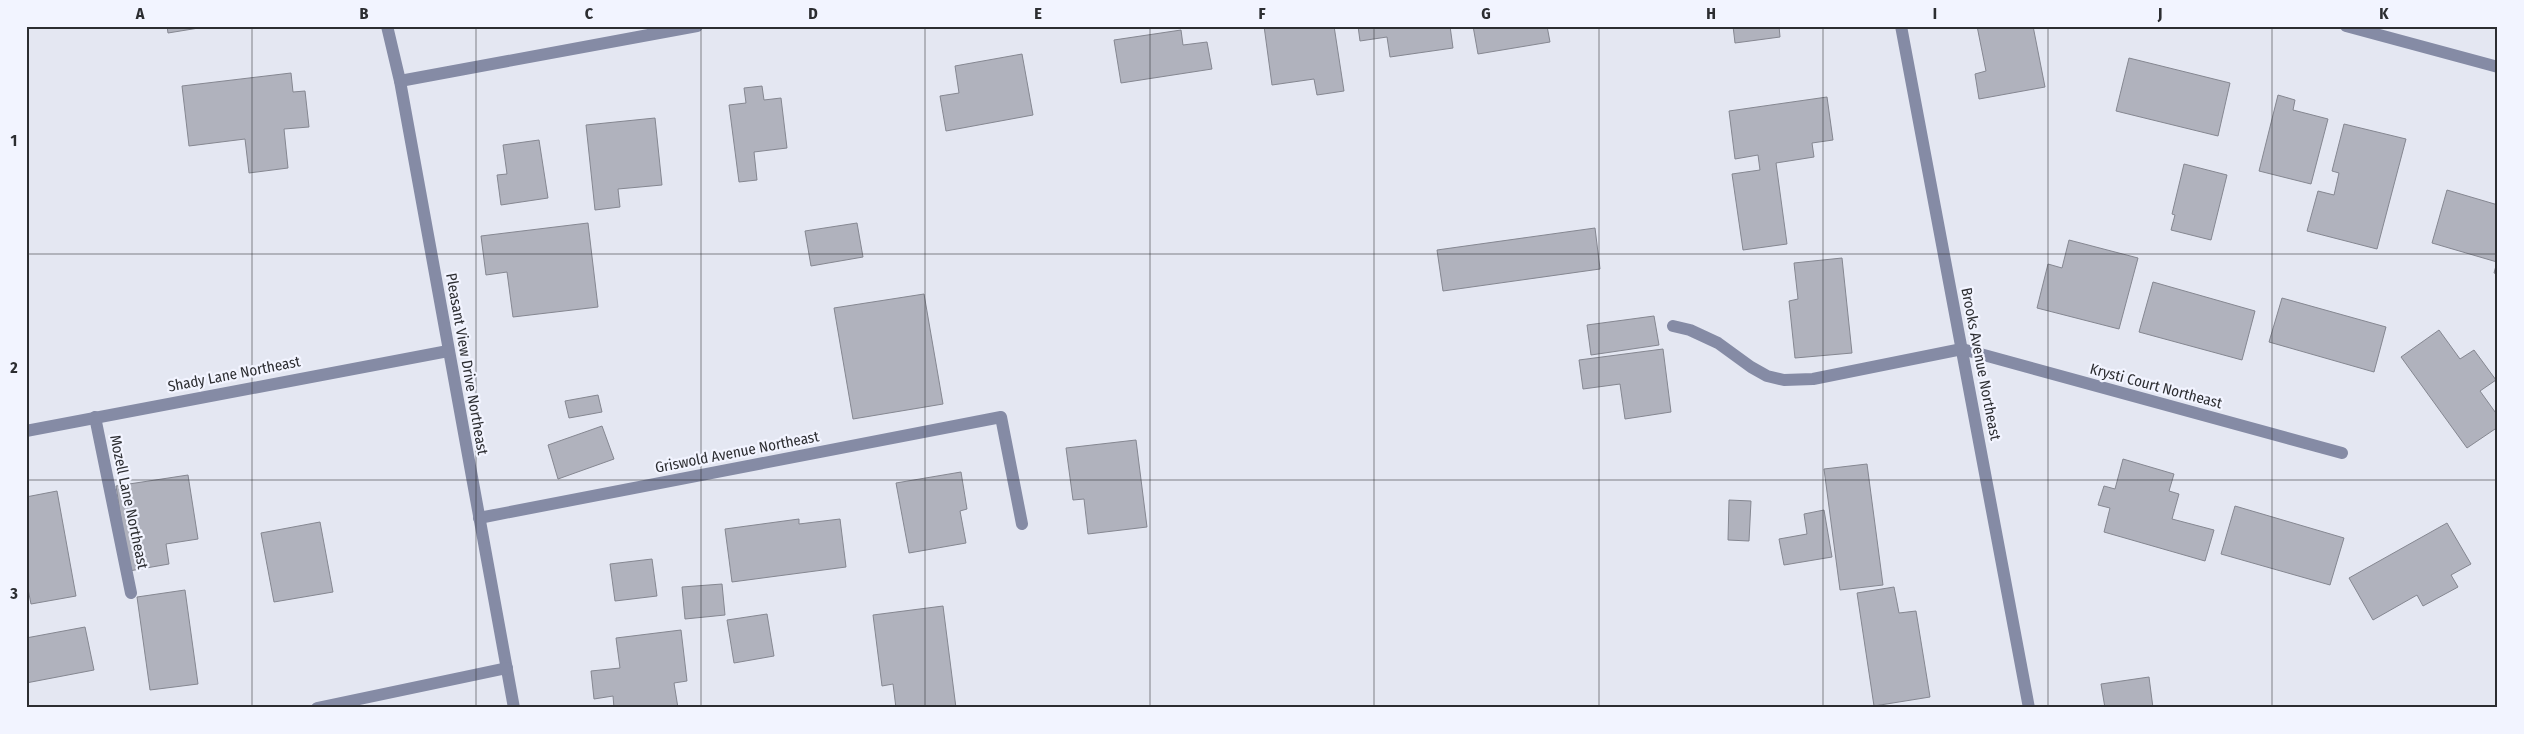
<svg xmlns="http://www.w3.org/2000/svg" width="2524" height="734" font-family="'Fira Sans Condensed',sans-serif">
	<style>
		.building { fill: #b0b2bd; stroke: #858791 }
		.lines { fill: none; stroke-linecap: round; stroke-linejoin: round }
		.minor { stroke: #858ba5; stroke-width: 12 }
		.grid { fill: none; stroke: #2c2d31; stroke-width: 1; stroke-opacity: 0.55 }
		.labels { text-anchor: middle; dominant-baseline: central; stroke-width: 4.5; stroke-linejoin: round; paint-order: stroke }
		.street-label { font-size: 15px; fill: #2c2d31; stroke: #f2f4ff }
		.neatline { fill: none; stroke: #2c2d31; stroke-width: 2 }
		.grid-label { font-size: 16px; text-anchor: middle; font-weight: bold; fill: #2c2d31 }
	</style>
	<rect width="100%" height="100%" fill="#e4e7f2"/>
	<g class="building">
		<polygon points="167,26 211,26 168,33"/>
		<polygon points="1264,26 1334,26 1344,91 1317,95 1314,79 1272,85"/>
		<polygon points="1358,26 1450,26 1453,48 1390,57 1387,37 1360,41"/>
		<polygon points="1473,26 1547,26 1550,42 1478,54"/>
		<polygon points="1733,26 1779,26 1780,37 1735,43"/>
		<polygon points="1977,26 2033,26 2045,87 1979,99 1975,74 1986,71"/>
		<polygon points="1181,30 1183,45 1207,42 1212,69 1121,83 1114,40"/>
		<polygon points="1022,54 1033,115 946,131 940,96 959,93 955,66"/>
		<polygon points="2129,58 2230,83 2218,136 2116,111"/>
		<polygon points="291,73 293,92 305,91 309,127 284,129 288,168 249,173 245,139 189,146 182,86"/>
		<polygon points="762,86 764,100 781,98 787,148 754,152 757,180 739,182 729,105 746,103 744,88"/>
		<polygon points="2278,95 2295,100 2293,110 2328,119 2311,184 2259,171"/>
		<polygon points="1827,97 1833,140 1812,143 1814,157 1776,163 1787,244 1743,250 1732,174 1760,170 1758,155 1735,159 1729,111"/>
		<polygon points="655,118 662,185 618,189 620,207 595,210 586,125"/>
		<polygon points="2344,124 2406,139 2377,249 2307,231 2318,191 2334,195 2339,173 2332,171"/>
		<polygon points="539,140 548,198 501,205 497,175 507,174 503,145"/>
		<polygon points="2184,164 2227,175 2211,240 2171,230 2175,215 2172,214"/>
		<polygon points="2447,190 2498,205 2498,274 2494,273 2497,262 2432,243"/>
		<polygon points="588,223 598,307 513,317 507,272 486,275 481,236"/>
		<polygon points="857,223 863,257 811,266 805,231"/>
		<polygon points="1595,228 1600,269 1443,291 1437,250"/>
		<polygon points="2069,240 2138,258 2119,329 2037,308 2048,264 2062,268"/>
		<polygon points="1842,258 1852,353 1795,358 1789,301 1798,299 1794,263"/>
		<polygon points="2153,282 2255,311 2242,360 2139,332"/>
		<polygon points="924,294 943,404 853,419 834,308"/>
		<polygon points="2282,298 2386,327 2374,372 2269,342"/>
		<polygon points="1654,316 1659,345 1591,355 1587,325"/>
		<polygon points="2439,330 2460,359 2474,350 2496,380 2480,391 2498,416 2498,427 2467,448 2401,357"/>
		<polygon points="1663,349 1671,412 1625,419 1620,384 1583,389 1579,360"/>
		<polygon points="598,395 602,412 569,418 565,401"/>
		<polygon points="602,426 614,459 558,479 548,445"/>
		<polygon points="1136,440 1147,527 1088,534 1084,499 1073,500 1066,448"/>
		<polygon points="2123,459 2174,474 2169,491 2179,494 2172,519 2214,530 2205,561 2104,532 2110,508 2098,505 2104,486 2115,489"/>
		<polygon points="1867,464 1883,585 1840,590 1824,469"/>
		<polygon points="961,472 967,509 960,511 966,543 909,553 896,483"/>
		<polygon points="188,475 198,539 166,544 169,564 129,571 116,486"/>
		<polygon points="57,491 76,596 31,604 26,579 26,497"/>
		<polygon points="1729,500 1751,501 1749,541 1728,540"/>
		<polygon points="2235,506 2344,538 2330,585 2221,554"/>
		<polygon points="1824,510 1832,557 1784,565 1779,539 1807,534 1804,514"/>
		<polygon points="799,519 799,524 840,519 846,567 732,582 725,529"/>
		<polygon points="320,522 333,592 274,602 261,533"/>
		<polygon points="2447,523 2471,564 2451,575 2458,587 2423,606 2417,595 2373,620 2349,578"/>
		<polygon points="652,559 657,596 615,601 610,564"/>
		<polygon points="722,584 725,615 685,619 682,587"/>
		<polygon points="1894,587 1899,613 1916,611 1930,697 1874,706 1857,593"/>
		<polygon points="185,590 198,684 150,690 137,597"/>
		<polygon points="943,606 956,708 896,708 893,684 882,686 873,615"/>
		<polygon points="767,614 774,656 734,663 727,620"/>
		<polygon points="85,627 94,670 26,683 26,638"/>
		<polygon points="681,630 687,681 674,683 678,708 614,708 613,696 594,699 591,671 620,668 616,638"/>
		<polygon points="2149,677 2153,708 2105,708 2101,684"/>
	</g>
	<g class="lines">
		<g class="minor">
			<polyline points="387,26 400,81 514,708"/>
			<polyline points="1901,26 2029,708"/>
			<polyline points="2346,26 2498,67"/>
			<polyline points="400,81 697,26"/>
			<polyline points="1673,326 1690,330 1718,343 1751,367 1767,376 1784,380 1813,379 1962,349 2342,453"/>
			<polyline points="95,417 131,593"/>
			<polyline points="26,431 448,351"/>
			<polyline points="479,518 1001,417 1022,524"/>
			<polyline points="317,708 507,668"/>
		</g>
	</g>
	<path class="grid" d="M252,26V708M476,26V708M701,26V708M925,26V708M1150,26V708M1374,26V708M1599,26V708M1823,26V708M2048,26V708M2272,26V708M26,254H2498M26,480H2498"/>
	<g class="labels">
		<g class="street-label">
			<text transform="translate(467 364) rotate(80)">Pleasant View Drive Northeast</text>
			<text transform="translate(1981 364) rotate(79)">Brooks Avenue Northeast</text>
			<text transform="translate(234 374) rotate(-11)">Shady Lane Northeast</text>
			<text transform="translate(2156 386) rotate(15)">Krysti Court Northeast</text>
			<text transform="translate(737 452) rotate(-11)">Griswold Avenue Northeast</text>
			<text transform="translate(129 502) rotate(78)">Mozell Lane Northeast</text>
		</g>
	</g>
	<rect width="2524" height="734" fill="none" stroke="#f2f4ff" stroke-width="55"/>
	<rect x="28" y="28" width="2468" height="678" class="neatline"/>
	<g class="grid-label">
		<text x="140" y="19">A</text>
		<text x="364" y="19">B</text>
		<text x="589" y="19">C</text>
		<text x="813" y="19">D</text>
		<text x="1038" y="19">E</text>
		<text x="1262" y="19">F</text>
		<text x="1486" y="19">G</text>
		<text x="1711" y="19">H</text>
		<text x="1935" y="19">I</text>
		<text x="2160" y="19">J</text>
		<text x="2384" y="19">K</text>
		<text x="14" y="146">1</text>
		<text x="14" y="373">2</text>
		<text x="14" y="599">3</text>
	</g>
</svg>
